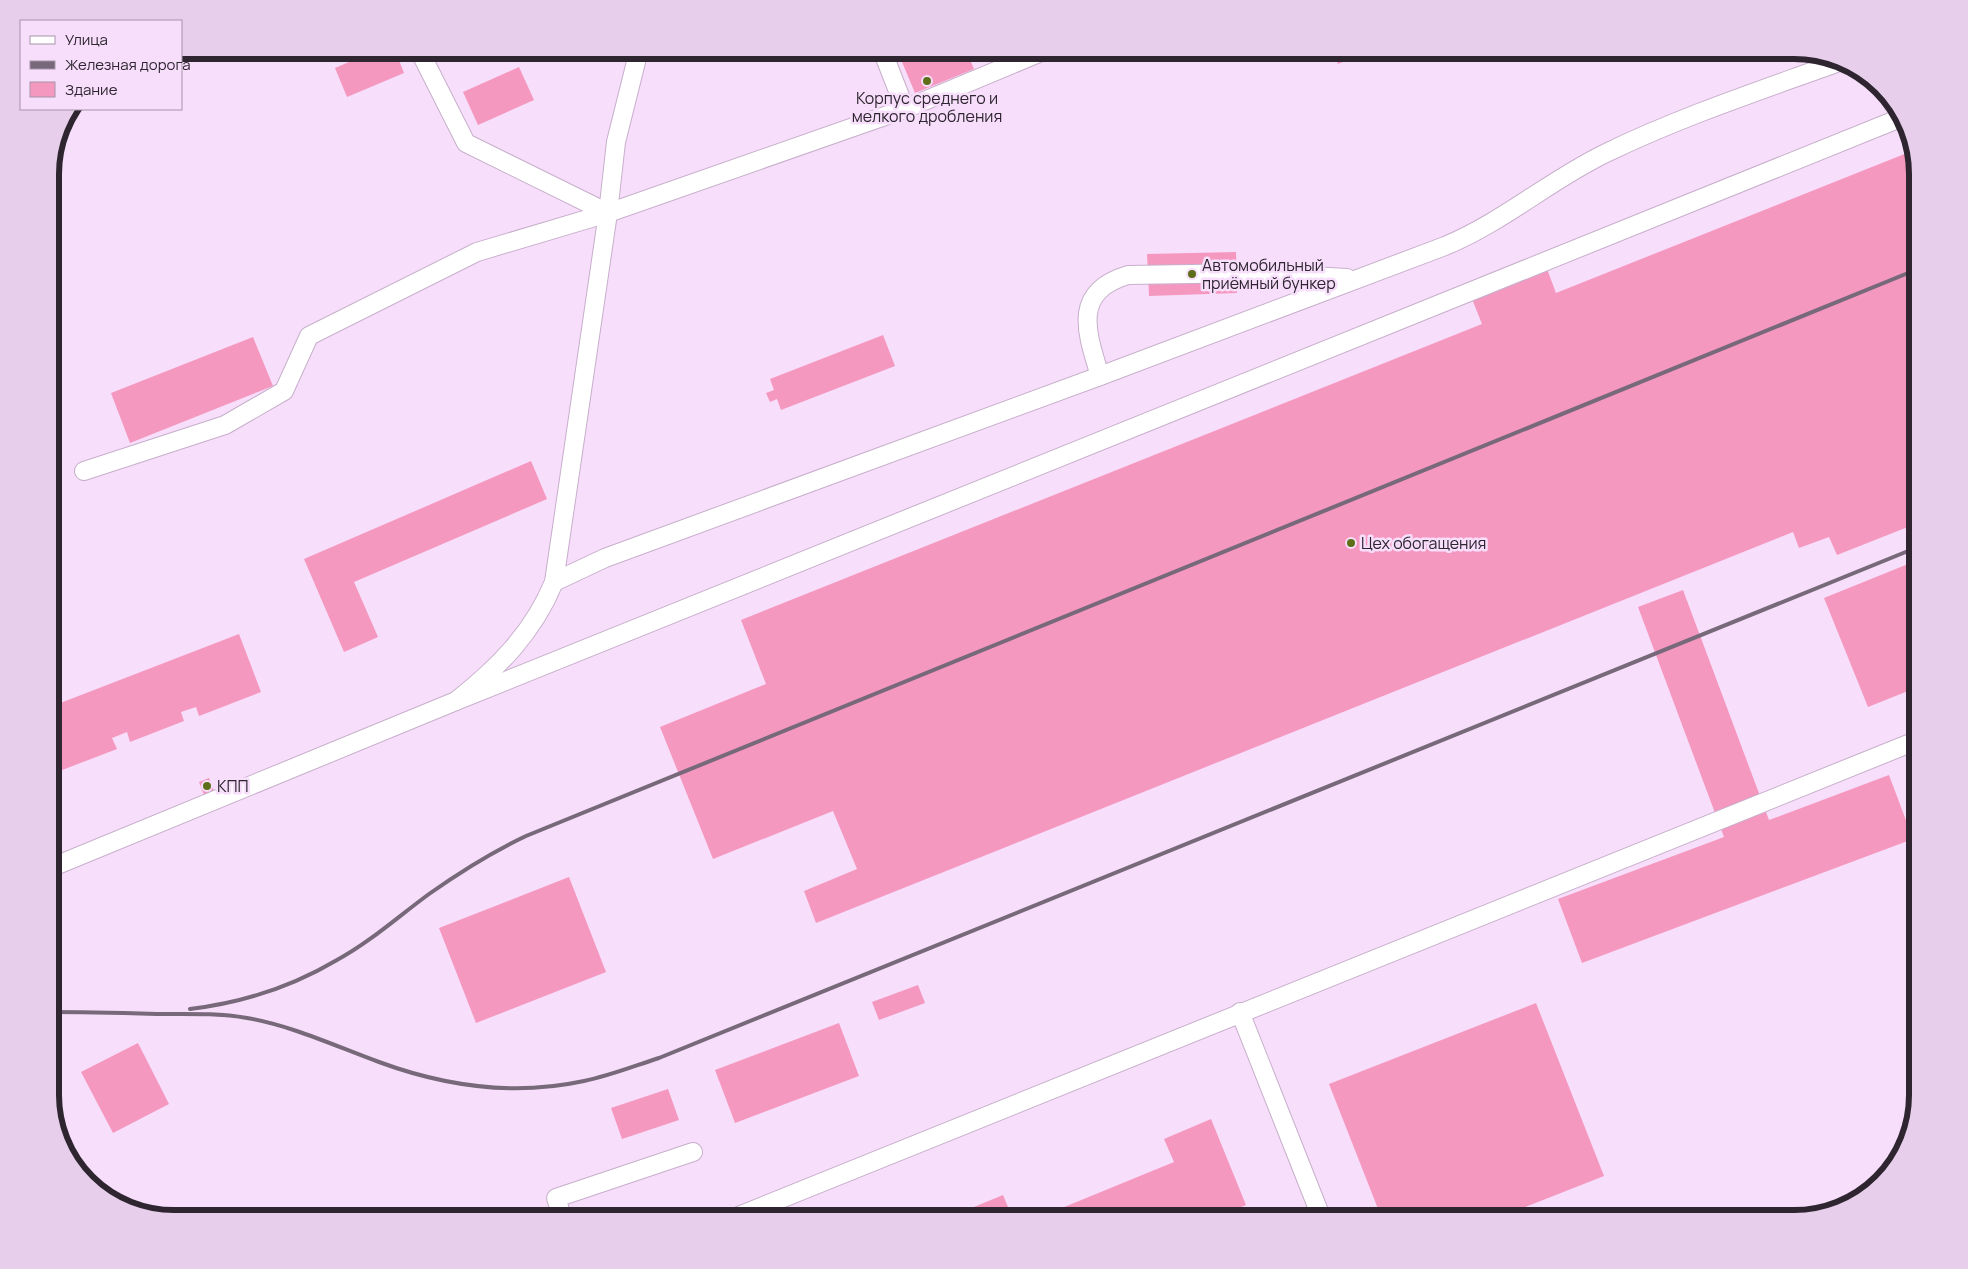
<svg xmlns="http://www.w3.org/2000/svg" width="1968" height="1269" font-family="Manrope,sans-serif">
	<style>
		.building { fill: #f598bf }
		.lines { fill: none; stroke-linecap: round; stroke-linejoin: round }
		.minor-casing { stroke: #c7afcb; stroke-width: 20 }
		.minor { stroke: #fff; stroke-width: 18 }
		.rail { stroke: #77687a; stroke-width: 4 }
		.poi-dot { fill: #5f6e19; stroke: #f7defb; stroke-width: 2 }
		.labels { text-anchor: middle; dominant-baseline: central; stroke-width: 5; stroke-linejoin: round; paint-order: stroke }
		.poi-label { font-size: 16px; fill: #2e2530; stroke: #f7defb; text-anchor: start }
		.rim { fill: none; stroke: #2e2530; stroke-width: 6 }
	</style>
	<rect width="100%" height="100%" fill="#f7defb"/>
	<g class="building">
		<polygon points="377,50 395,50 404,73 347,97 335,68"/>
		<polygon points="897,50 971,50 967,52 974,69 915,93"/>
		<polygon points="1332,50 1364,50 1365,52 1338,64"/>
		<polygon points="519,67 534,100 478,125 463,92"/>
		<polygon points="1912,151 1918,174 1918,523 1837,555 1829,537 1799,548 1793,532 816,923 804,891 857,869 833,811 713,859 660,727 766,684 741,620 1482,324 1472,299 1547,269 1556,293"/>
		<polygon points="1236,252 1237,293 1149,296 1147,254"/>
		<polygon points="883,335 895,366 781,410 777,399 770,402 766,393 774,390 770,379"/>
		<polygon points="253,337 273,386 130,443 111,393"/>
		<polygon points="531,461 547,499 354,582 378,637 344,652 304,559"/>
		<polygon points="1918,560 1918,687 1868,707 1824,598"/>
		<polygon points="1683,590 1769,820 1889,775 1913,839 1582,963 1558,899 1724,837 1638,607"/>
		<polygon points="239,634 261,692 199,716 196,707 181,712 184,721 130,742 127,732 112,738 117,749 57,772 50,755 50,707"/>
		<polygon points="209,778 214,791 204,795 199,782"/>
		<polygon points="569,877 606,972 476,1023 439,928"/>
		<polygon points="918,985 925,1003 879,1020 872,1002"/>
		<polygon points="1536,1003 1604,1176 1495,1219 1382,1219 1329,1084"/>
		<polygon points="839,1023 859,1076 735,1123 715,1070"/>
		<polygon points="138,1043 169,1104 113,1133 81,1072"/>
		<polygon points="668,1089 679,1120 622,1139 611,1108"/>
		<polygon points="1211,1119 1246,1205 1213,1219 1035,1219 1174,1162 1164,1139"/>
		<polygon points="1003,1195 1013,1219 945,1219"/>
	</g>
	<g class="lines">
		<defs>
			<g id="minor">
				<polyline points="419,50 466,143 608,213"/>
				<polyline points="882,50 905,109"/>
				<path d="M1100,376C1087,333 1071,292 1128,275L1256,273L1347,278"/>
				<polyline points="84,471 225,425 284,391 309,336 477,252 608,213 905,109 1046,50"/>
				<path d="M554,582L605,558L1100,376L1445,246C1503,222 1550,180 1606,153C1680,117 1759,91 1836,63"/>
				<polyline points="456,701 1903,117"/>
				<path d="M50,868L456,701C498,668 533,633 554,582L608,213L616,142L639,50"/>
				<polyline points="1240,1012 1322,1219"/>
				<polyline points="563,1219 556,1198 693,1152"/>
				<polyline points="731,1219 1918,740"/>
			</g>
		</defs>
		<use href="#minor" class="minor-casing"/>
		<use href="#minor" class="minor"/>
		<g class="rail">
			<path d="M190,1009C241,1003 293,986 337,960C370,942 399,916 429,894C460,872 492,852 526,836L1918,269"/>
			<path d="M50,1012C87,1012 123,1013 160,1014C189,1014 218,1013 247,1018C293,1026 335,1046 379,1062C444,1086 515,1096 584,1081C609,1076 634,1066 659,1058L1918,547"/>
		</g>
	</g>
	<g class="poi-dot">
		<circle cx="927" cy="81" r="5"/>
		<circle cx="1192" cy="274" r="5"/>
		<circle cx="1351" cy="543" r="5"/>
		<circle cx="207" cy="786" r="5"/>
	</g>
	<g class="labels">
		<g class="poi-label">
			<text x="927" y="98" text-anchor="middle">Корпус среднего и<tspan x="927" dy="18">мелкого дробления</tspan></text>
			<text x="1202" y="265">Автомобильный<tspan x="1202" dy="18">приёмный бункер</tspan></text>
			<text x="1361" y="543">Цех обогащения</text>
			<text x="217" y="786">КПП</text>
		</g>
	</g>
	<path d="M0 0H1968V1269H0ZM174 59H1794A115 115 0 0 1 1909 174V1095A115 115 0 0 1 1794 1210H174A115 115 0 0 1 59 1095V174A115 115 0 0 1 174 59Z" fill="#e7cfeb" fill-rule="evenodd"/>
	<path class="rim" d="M174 59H1794A115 115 0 0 1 1909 174V1095A115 115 0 0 1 1794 1210H174A115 115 0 0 1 59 1095V174A115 115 0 0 1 174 59Z"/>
	<rect x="20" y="20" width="162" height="90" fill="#f7defb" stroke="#a794aa"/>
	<rect x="30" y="36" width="25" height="8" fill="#ffffff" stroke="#a794aa"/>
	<text x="65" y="45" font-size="15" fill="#2e2530">Улица</text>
	<rect x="30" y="61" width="25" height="8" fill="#77687a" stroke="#a794aa"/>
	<text x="65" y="70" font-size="15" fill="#2e2530">Железная дорога</text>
	<rect x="30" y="82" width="25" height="15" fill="#f598bf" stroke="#a794aa"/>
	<text x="65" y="95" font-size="15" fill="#2e2530">Здание</text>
</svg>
